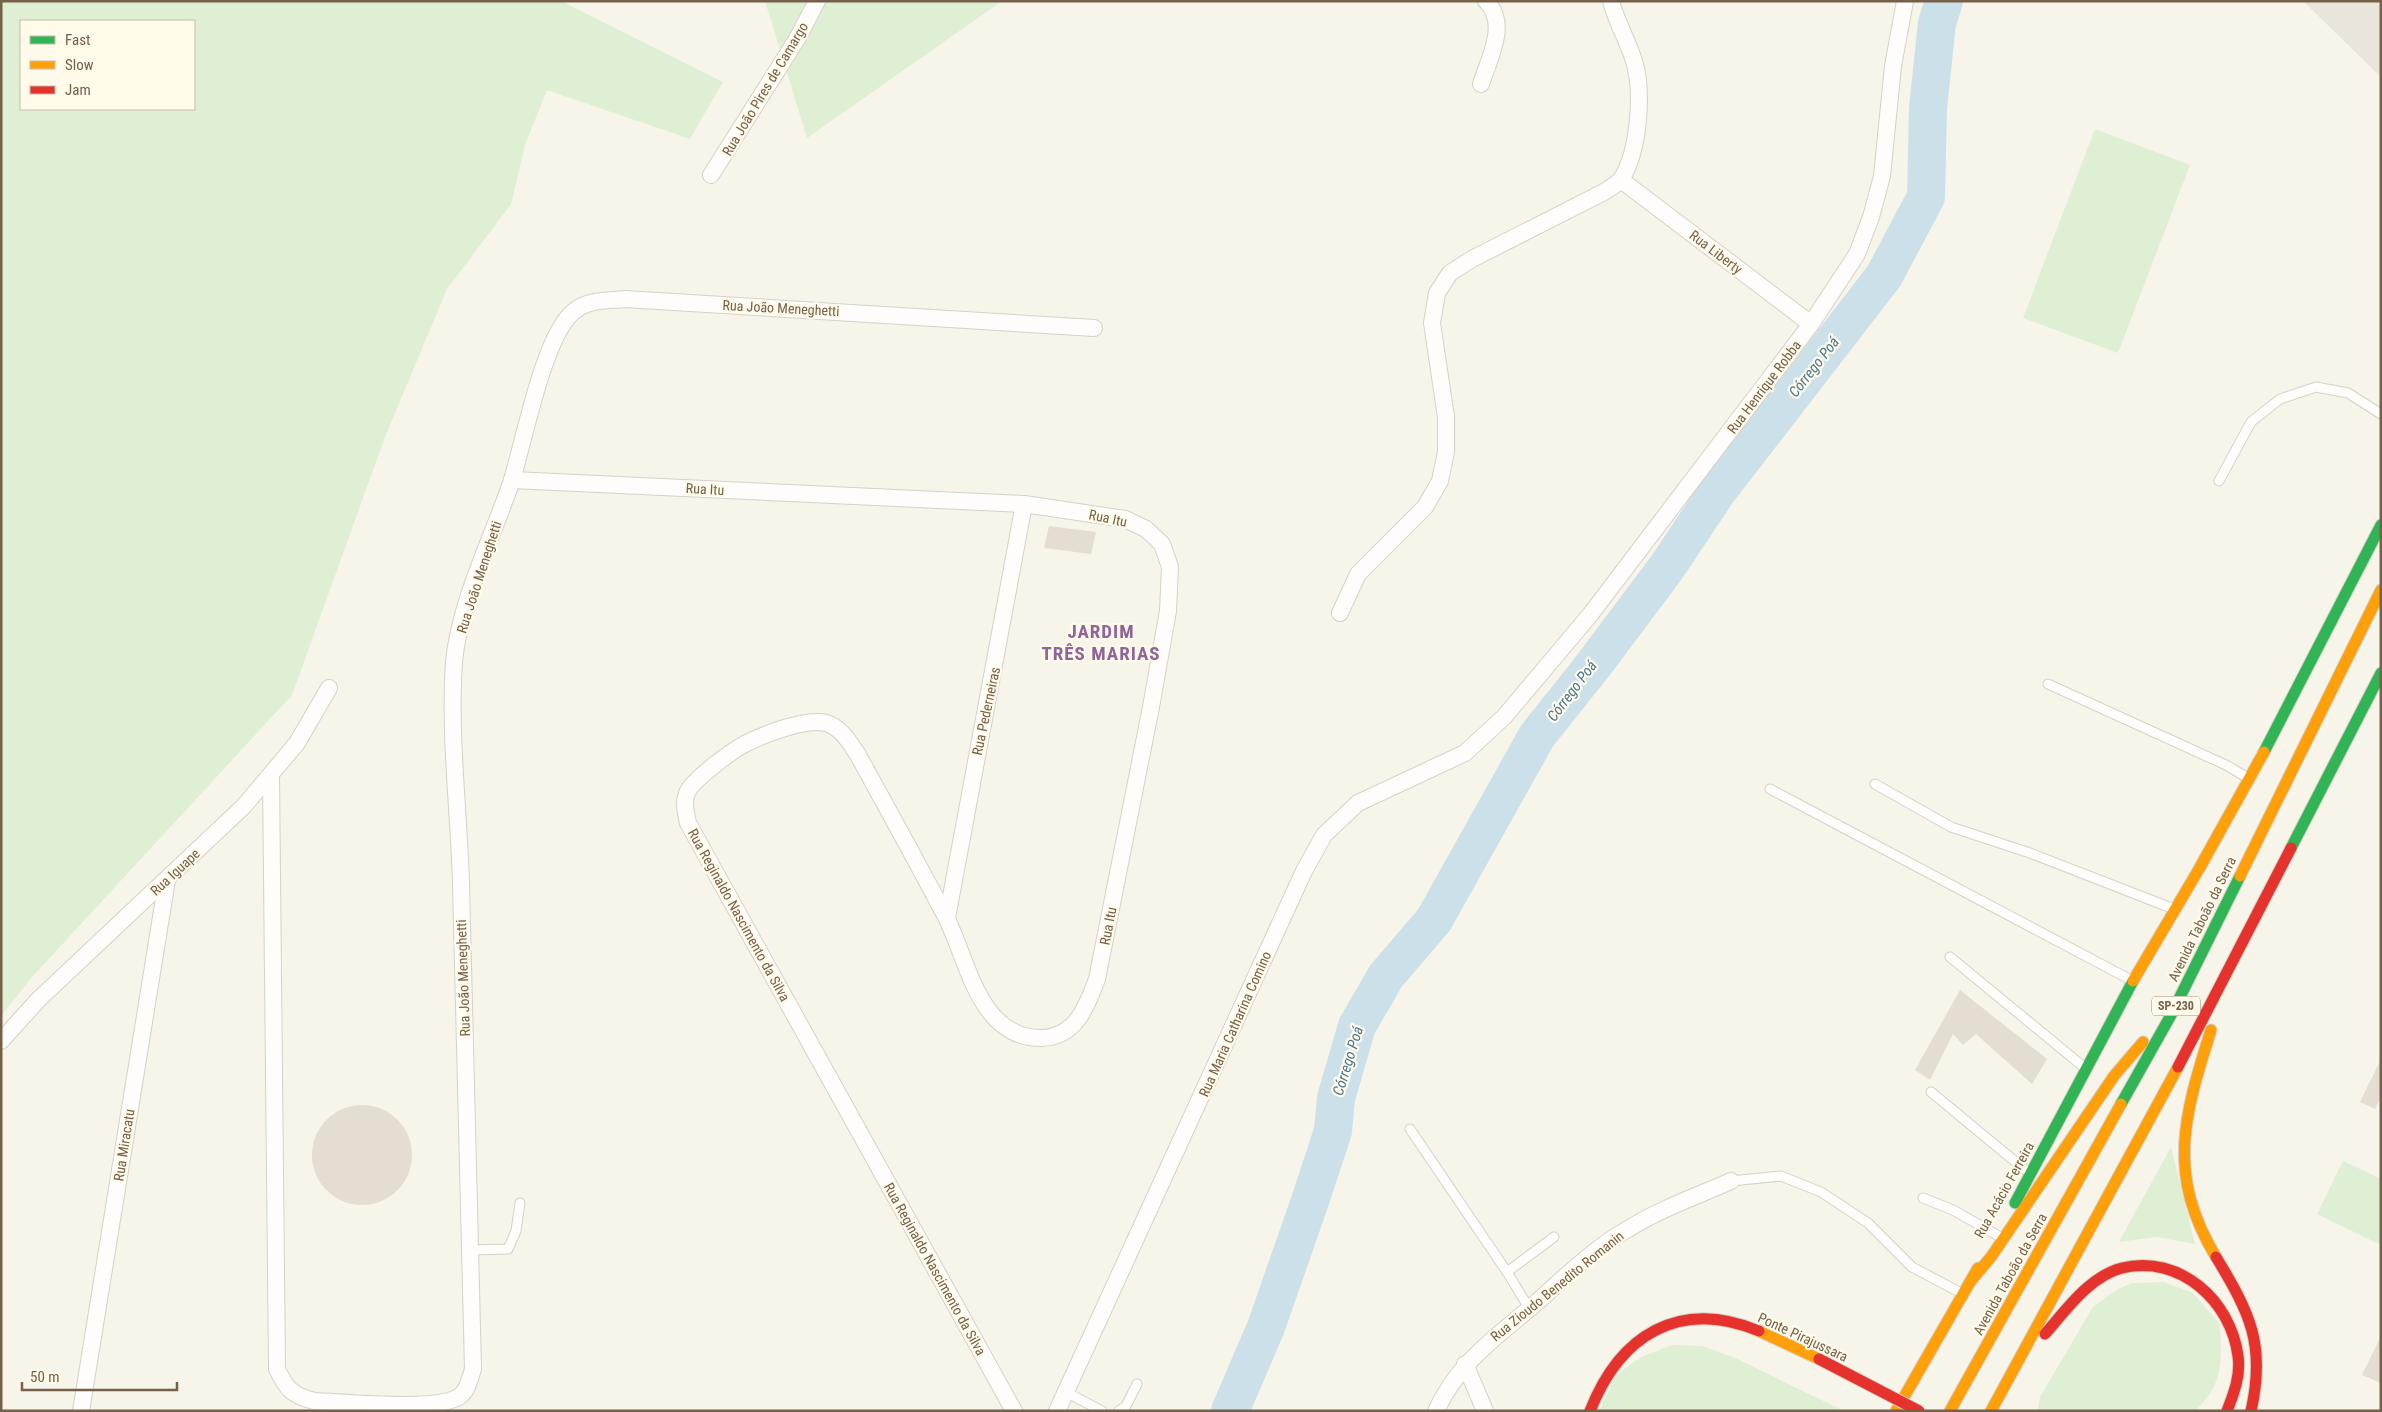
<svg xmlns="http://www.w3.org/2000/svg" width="2382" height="1412" font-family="'Roboto Condensed',sans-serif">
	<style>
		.industrial { fill: #eae5da }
		.green { fill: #dfefd4; fill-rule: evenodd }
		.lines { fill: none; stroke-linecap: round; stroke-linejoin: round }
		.river { stroke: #cbe0e8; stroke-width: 38 }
		.building { fill: #e4ddd1 }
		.lane-casing { stroke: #d6d1c8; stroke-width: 11 }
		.street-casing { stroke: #d6d1c8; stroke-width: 18 }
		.fast-casing { stroke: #d7d1c8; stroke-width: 13 }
		.slow-casing { stroke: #d7d1c8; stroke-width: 13 }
		.jam-casing { stroke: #d7d1c8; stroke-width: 13 }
		.lane { stroke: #fefdfc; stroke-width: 9 }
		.street { stroke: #fefdfc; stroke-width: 16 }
		.fast { stroke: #30b455; stroke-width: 11 }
		.slow { stroke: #ff9f0a; stroke-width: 11 }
		.jam { stroke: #e5322d; stroke-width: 11 }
		.jam-bridge-casing { stroke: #d7d1c8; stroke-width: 13; stroke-linecap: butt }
		.jam-bridge { stroke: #e5322d; stroke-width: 11 }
		.labels { text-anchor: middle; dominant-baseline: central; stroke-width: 4.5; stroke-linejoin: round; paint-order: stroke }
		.shield { fill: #fffaea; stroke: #9f8e79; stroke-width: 1 }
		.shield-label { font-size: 12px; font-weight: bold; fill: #766049 }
		.street-label { font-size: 14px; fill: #766049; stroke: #fffaea }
		.water-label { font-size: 15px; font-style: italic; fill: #457891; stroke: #fffaea }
		.district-label { font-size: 19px; font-weight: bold; letter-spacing: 1px; fill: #906499; stroke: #fffaea }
	</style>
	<rect width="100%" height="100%" fill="#f7f4ea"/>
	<polygon class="industrial" points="2303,1 2381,1 2381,77"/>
	<g class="green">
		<path d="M1,1H561L723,82L690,139L547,90L525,145L511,204L447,289L385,437L292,695L33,976L1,1016ZM194,21V109H21V21Z"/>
		<polygon points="765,1 1002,1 807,138"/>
		<polygon points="2095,129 2190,165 2118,353 2023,318"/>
		<polygon points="2171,1147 2195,1244 2157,1237 2119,1242"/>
		<polygon points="2343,1161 2381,1179 2381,1245 2317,1214"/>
		<path d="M2164,1282L2193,1293L2220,1324C2221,1362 2225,1382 2195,1411H2038L2040,1397L2093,1307L2118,1289L2132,1283Z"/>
		<polygon points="1672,1345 1702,1346 1733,1357 1844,1411 1599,1411 1616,1375 1641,1357"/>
	</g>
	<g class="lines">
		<polyline class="river" points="1230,1411 1266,1327 1310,1201 1333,1131 1336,1098 1357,1026 1386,976 1434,920 1537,736 1592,667 1667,567 1717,492 1884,276 1926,197 1928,108 1937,23 1944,1"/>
	</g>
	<g class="building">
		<polygon points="1049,526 1096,532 1091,554 1044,548"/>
		<polygon points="1960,990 2047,1059 2032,1084 1976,1034 1963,1045 1953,1034 1930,1080 1915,1070"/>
		<polygon points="2381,1059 2381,1097 2375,1109 2360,1102"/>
		<circle cx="362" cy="1155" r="50"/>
		<polygon points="2381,1336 2381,1383 2362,1375"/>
	</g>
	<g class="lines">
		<defs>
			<g id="lane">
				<polyline points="2219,481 2251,422 2280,399 2316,387 2348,393 2381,414"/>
				<polyline points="2048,684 2226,765 2248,778"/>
				<polyline points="1875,784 1951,827 2030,853 2174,909"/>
				<polyline points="1770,789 2131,980"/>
				<polyline points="1950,957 2085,1068"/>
				<polyline points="1931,1092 2029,1173"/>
				<polyline points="1410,1129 1507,1272 1529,1308"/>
				<polyline points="1731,1181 1781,1176 1821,1192 1868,1223 1912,1267 1963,1294"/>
				<polyline points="1923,1198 1953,1210 1997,1235"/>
				<polyline points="470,1250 508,1249 516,1231 520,1203"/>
				<polyline points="1507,1272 1554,1237"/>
				<polyline points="1066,1392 1102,1411"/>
				<polyline points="1119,1411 1126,1406 1137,1384"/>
			</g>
			<g id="street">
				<path d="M1481,84C1489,59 1509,23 1486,1"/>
				<polyline points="711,175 797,39 817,1"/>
				<polyline points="1621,180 1811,324"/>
				<path d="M512,480L1024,504L1125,519L1146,529L1162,544L1170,567L1168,611L1151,707L1097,979C1087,1006 1076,1037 1042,1038C978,1039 968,959 945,915C917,862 887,808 858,755C850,743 841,727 826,723C807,718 767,733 749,742C735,748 692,780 687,793C683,803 686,813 688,823L1014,1411"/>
				<path d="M1340,613L1358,574L1425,507L1440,481L1446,452V417L1432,323L1437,293L1450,273L1472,259L1604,192C1610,188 1618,184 1622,178C1639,150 1644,89 1633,58C1627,39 1616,21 1611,1"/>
				<path d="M271,776L277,1369C287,1390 292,1395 314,1401C345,1402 438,1412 460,1396C468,1390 470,1378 473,1369C469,1207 465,1046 461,884C459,811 449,736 454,662C459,604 492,538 511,483C524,442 543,339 572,313C587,299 606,301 625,299L1094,328"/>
				<polyline points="947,918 1024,504"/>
				<polyline points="1,1041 38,1000 244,806 297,743 329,688"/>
				<polyline points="1465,1364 1485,1411"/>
				<polyline points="81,1411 167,880"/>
				<polyline points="1057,1411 1304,871 1324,835 1358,803 1465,753 1504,717 1590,615 1811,324 1857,254 1871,217 1882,176 1893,66 1905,1"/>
				<path d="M1436,1411C1459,1361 1497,1337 1536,1303C1565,1277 1594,1248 1628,1229C1660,1209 1697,1196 1731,1181"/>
			</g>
			<g id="fast">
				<polyline points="2264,752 2381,525"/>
				<polyline points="2291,848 2381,673"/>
				<polyline points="2121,1104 2171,1015 2240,876"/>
				<polyline points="2015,1203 2133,981"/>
			</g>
			<g id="slow">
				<polyline points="2240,876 2381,590"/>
				<polyline points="2133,981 2199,869 2264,752"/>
				<path d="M2211,1030C2184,1116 2166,1174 2216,1257"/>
				<polyline points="1970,1282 1991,1257 2114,1076 2143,1042"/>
				<polyline points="1759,1331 1819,1359"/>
				<polyline points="1896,1411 1978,1268"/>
				<polyline points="1950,1411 2121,1104"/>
				<polyline points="1991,1411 2178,1067"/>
			</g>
			<g id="jam">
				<polyline points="2178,1067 2291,848"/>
				<path d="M2216,1257C2250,1313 2266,1345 2251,1411"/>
				<path d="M2045,1334C2066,1310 2090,1276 2122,1268C2180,1254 2231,1301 2238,1356C2241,1375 2234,1393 2227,1411"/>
				<path d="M1590,1411C1620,1335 1679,1298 1759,1331"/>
			</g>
		</defs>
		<use href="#lane" class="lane-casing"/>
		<use href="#street" class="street-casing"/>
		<use href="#fast" class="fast-casing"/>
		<use href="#slow" class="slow-casing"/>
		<use href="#jam" class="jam-casing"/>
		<use href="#lane" class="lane"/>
		<use href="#street" class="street"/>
		<use href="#fast" class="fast"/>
		<use href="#slow" class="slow"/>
		<use href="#jam" class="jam"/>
		<defs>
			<polyline id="jam-bridge" points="1819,1359 1919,1411"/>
		</defs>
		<use href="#jam-bridge" class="jam-bridge-casing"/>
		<use href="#jam-bridge" class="jam-bridge"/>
	</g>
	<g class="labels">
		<rect class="shield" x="2152" y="996.5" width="48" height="19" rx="4"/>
		<g class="shield-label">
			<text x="2176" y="1006">SP-230</text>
		</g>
		<g class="street-label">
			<text transform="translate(765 89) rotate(-59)">Rua João Pires de Camargo</text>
			<text transform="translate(1716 252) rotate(37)">Rua Liberty</text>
			<text transform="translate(781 308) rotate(3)">Rua João Meneghetti</text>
			<text transform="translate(1764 387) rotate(-53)">Rua Henrique Robba</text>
			<text transform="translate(705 489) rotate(3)">Rua Itu</text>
			<text transform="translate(1108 518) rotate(12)">Rua Itu</text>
			<text transform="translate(479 577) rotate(-72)">Rua João Meneghetti</text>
			<text transform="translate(986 711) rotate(-78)">Rua Pederneiras</text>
			<text transform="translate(175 872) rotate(-43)">Rua Iguape</text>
			<text transform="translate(739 915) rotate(61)">Rua Reginaldo Nascimento da Silva</text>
			<text transform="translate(2202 919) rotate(-64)">Avenida Taboão da Serra</text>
			<text transform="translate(1108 926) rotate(-79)">Rua Itu</text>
			<text transform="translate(463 978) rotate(-92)">Rua João Meneghetti</text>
			<text transform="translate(1235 1024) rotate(-66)">Rua Maria Catharina Comino</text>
			<text transform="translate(124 1145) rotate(-81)">Rua Miracatu</text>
			<text transform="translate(2004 1190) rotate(-61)">Rua Acácio Ferreira</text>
			<text transform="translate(935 1269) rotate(61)">Rua Reginaldo Nascimento da Silva</text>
			<text transform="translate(2010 1274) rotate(-61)">Avenida Taboão da Serra</text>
			<text transform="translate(1557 1286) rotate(-39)">Rua Zioudo Benedito Romanin</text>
			<text transform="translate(1803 1337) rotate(25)">Ponte Pirajussara</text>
		</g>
		<g class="water-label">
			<text transform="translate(1814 367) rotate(-52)">Córrego Poá</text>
			<text transform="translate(1572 691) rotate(-53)">Córrego Poá</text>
			<text transform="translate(1348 1061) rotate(-73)">Córrego Poá</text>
		</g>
		<g class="district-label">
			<text x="1101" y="631">JARDIM<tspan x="1101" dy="22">TRÊS MARIAS</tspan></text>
		</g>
	</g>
	<rect width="2382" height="1412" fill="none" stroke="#766049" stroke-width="5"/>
	<rect x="20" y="20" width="175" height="90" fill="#fffaea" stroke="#c8bcaa"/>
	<rect x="30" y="36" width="25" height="8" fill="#30b455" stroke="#c8bcaa"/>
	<text x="65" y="45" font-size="15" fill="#766049">Fast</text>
	<rect x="30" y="61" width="25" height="8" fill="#ff9f0a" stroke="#c8bcaa"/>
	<text x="65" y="70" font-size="15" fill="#766049">Slow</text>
	<rect x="30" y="86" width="25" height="8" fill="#e5322d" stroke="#c8bcaa"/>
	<text x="65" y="95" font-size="15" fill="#766049">Jam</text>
	<path d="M22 1382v8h155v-8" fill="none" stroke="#766049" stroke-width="2.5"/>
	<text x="30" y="1382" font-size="15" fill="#766049" stroke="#fffaea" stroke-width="4" paint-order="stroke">50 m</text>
</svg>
